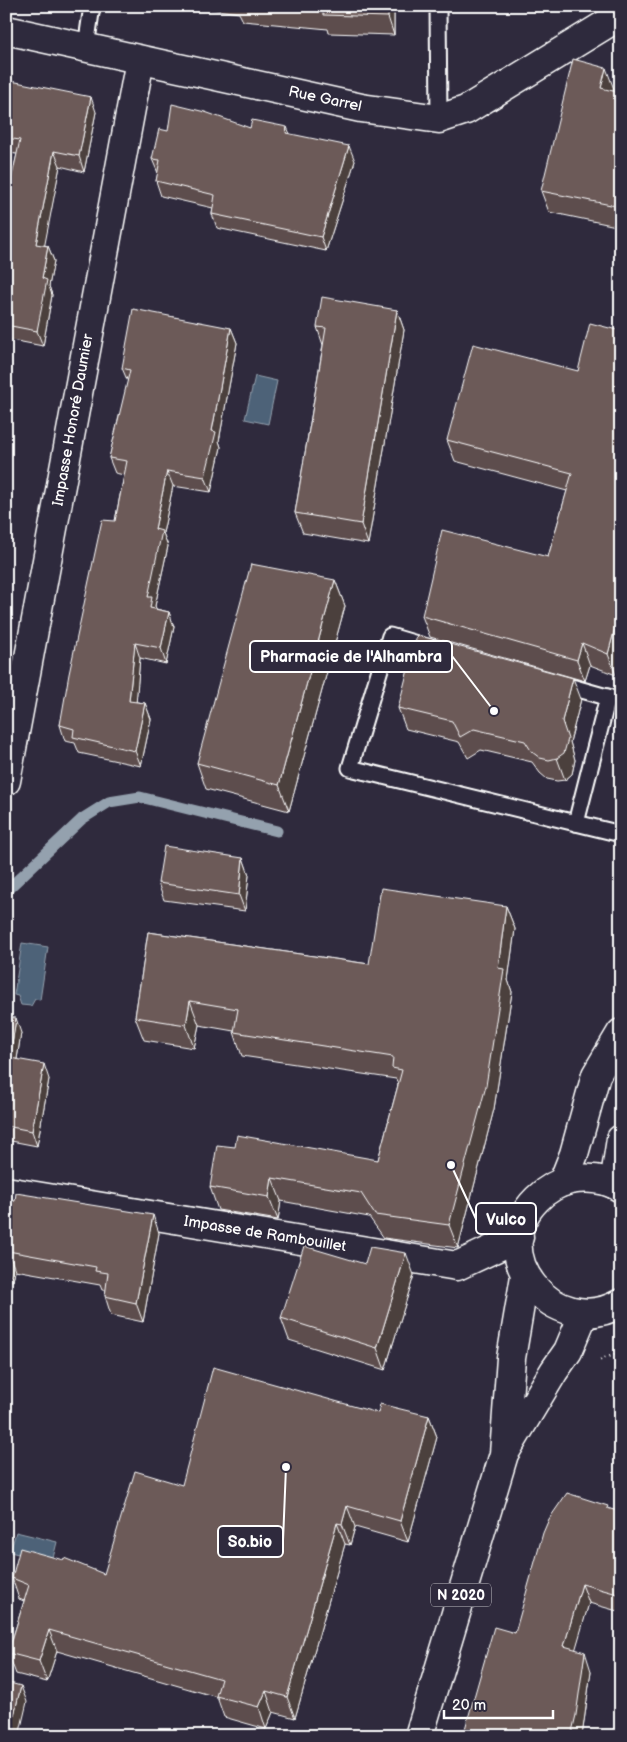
<svg xmlns="http://www.w3.org/2000/svg" width="627" height="1742" font-family="'Balsamiq Sans',sans-serif">
	<style>
		.water { fill: #4d6278; stroke: #94a1ae }
		.lines { fill: none; stroke-linecap: round; stroke-linejoin: round }
		.stream { stroke: #94a1ae; stroke-width: 11 }
		.lane-casing { stroke: #fff; stroke-width: 19 }
		.street-casing { stroke: #fff; stroke-width: 31 }
		.primary-casing { stroke: #fff; stroke-width: 31 }
		.path { stroke: #fff; stroke-width: 3; stroke-dasharray: 1 4; stroke-linecap: butt }
		.lane { stroke: #2f2a3d; stroke-width: 15 }
		.street { stroke: #2f2a3d; stroke-width: 28 }
		.primary { stroke: #2f2a3d; stroke-width: 28 }
		.wall { fill: #5d4d4d; stroke: #fff }
		.shaded-wall { fill: #4c3f3e; stroke: #fff }
		.building { fill: #6c5a59; stroke: #fff }
		.labels { text-anchor: middle; dominant-baseline: central; stroke-width: 4; stroke-linejoin: round; paint-order: stroke }
		.shield { fill: #2f2a3d; stroke: #c1bfc5; stroke-width: 1 }
		.shield-label { font-size: 14px; font-weight: bold; fill: #fff }
		.street-label { font-size: 15px; fill: #fff; stroke: #2f2a3d }
		.leader { fill: none; stroke: #fff; stroke-width: 2 }
		.callout-dot { fill: #fff; stroke: #2f2a3d; stroke-width: 2 }
		.callout { fill: #2f2a3d; stroke: #fff; stroke-width: 2 }
		.callout-label { font-size: 16px; text-anchor: middle; font-weight: bold; fill: #fff }
	</style>
	<rect width="100%" height="100%" fill="#2f2a3d"/>
	<filter id="ink" filterUnits="userSpaceOnUse"><feTurbulence type="fractalNoise" baseFrequency=".02" numOctaves="2"/><feDisplacementMap in="SourceGraphic" scale="10" xChannelSelector="R" yChannelSelector="G"/><feConvolveMatrix kernelMatrix="1 2 1 2 8 2 1 2 1" color-interpolation-filters="sRGB"/></filter>
	<g filter="url(#ink)">
		<g class="water">
			<polygon points="255,376 277,381 268,424 245,419"/>
			<polygon points="22,943 48,947 40,1000 35,999 31,1006 21,1005 18,996 14,995"/>
			<polygon points="16,1532 57,1542 52,1562 10,1552"/>
		</g>
		<g class="lines">
			<polyline class="stream" points="6,891 82,819 109,802 140,797 277,831"/>
			<defs>
				<g id="lane">
					<polyline points="438,6 439,119"/>
					<polyline points="86,47 92,6"/>
					<polyline points="434,649 390,636 350,768 621,834"/>
					<polyline points="557,683 621,701"/>
					<polyline points="576,823 608,697"/>
				</g>
				<g id="street">
					<polyline points="6,30 361,108 439,119 466,110 621,15"/>
					<polyline points="6,781 140,60"/>
					<polyline points="6,1191 457,1266 519,1237"/>
				</g>
				<g id="primary">
					<polyline points="563,1182 574,1154 596,1075 621,1033"/>
					<polyline points="614,1184 621,1139"/>
					<path d="M621,1188C605,1178 587,1177 570,1180C557,1183 546,1190 537,1199C482,1253 554,1342 621,1303"/>
					<polyline points="507,1449 554,1371 568,1351 584,1313"/>
					<polyline points="419,1736 504,1454 511,1358 525,1276"/>
				</g>
			</defs>
			<use href="#lane" class="lane-casing"/>
			<use href="#street" class="street-casing"/>
			<use href="#primary" class="primary-casing"/>
			<polyline class="path" points="600,1360 621,1352"/>
			<use href="#lane" class="lane"/>
			<use href="#street" class="street"/>
			<use href="#primary" class="primary"/>
		</g>
		<g class="wall">
			<polygon points="189,6 394,6 394,35 329,33 328,29 243,21 239,13"/>
			<polygon points="6,80 96,112 84,172 60,166 44,245 48,246 54,261 49,286 52,295 43,346 6,339 6,203 17,154 6,153"/>
			<polygon points="614,89 613,91 621,93 621,227 549,212 541,191"/>
			<polygon points="250,128 290,134 355,161 326,251 217,228 212,214 213,208 161,196 156,181 158,173 152,159 168,131"/>
			<polygon points="397,310 404,330 368,544 303,533 295,513 323,345 317,327"/>
			<polygon points="231,328 237,343 219,441 221,447 211,492 173,486 163,533 168,546 155,606 156,609 169,612 174,627 166,664 140,658 136,702 145,703 151,719 141,766 79,753 75,743 65,741 60,725 115,521 124,475 115,473 109,458 128,382 122,368"/>
			<polygon points="621,331 621,656 616,675 590,665 585,681 430,637 422,616 548,557 567,491 455,461 447,440 578,371"/>
			<polygon points="335,580 345,606 289,811 206,789 197,763"/>
			<polygon points="581,699 570,742 575,760 572,774 565,780 557,781 547,779 540,773 532,762 481,750 468,758 459,742 406,729 398,708"/>
			<polygon points="243,858 249,875 245,911 164,900 158,883"/>
			<polygon points="506,906 515,929 508,980 512,992 494,1109 458,1248 384,1238 369,1217 281,1201 278,1220 218,1210 210,1187 378,1160 398,1085 396,1079 242,1056 234,1032 234,1031 199,1025 194,1048 144,1040 135,1017 148,932 369,964"/>
			<polygon points="6,1017 21,1033 17,1059 49,1079 37,1146 6,1140"/>
			<polygon points="6,1200 159,1233 143,1322 111,1315 105,1296 106,1290 102,1290 100,1285 15,1270 13,1281 6,1280"/>
			<polygon points="365,1264 414,1275 385,1370 289,1340 281,1318"/>
			<polygon points="378,1413 429,1416 437,1437 408,1542 355,1527 350,1545 345,1544 295,1718 273,1712 266,1729 224,1717 217,1697 57,1651 47,1682 16,1674 8,1653 24,1601 19,1599 12,1578 104,1574 182,1485"/>
			<polygon points="609,1509 621,1512 621,1612 589,1603 575,1649 591,1671 582,1736 463,1736 515,1633"/>
		</g>
		<g class="shaded-wall">
			<polygon points="388,6 394,6 394,35 388,17"/>
			<polygon points="606,68 614,89 609,109 601,88"/>
			<polygon points="91,97 96,112 84,172 79,156"/>
			<polygon points="287,127 293,141 286,133"/>
			<polygon points="349,146 355,161 326,251 321,237"/>
			<polygon points="54,151 60,166 42,259 36,244"/>
			<polygon points="48,246 54,261 49,286 52,295 43,346 37,331 42,278"/>
			<polygon points="397,310 404,330 368,544 361,524"/>
			<polygon points="231,328 237,343 219,441 221,447 211,492 205,477 212,431"/>
			<polygon points="167,471 173,486 163,533 168,546 155,606 158,613 150,608 148,597 155,529"/>
			<polygon points="335,580 345,606 289,811 279,785"/>
			<polygon points="621,606 621,656 616,675 608,654"/>
			<polygon points="169,612 174,627 166,664 161,648"/>
			<polygon points="135,643 140,658 135,716 129,701"/>
			<polygon points="582,643 590,665 585,681 577,660"/>
			<polygon points="573,678 581,699 570,742 575,760 572,774 565,780 557,758 562,721"/>
			<polygon points="145,703 151,719 141,766 135,751"/>
			<polygon points="243,858 249,875 245,911 239,895"/>
			<polygon points="506,906 515,929 508,980 512,992 494,1109 458,1248 449,1225 498,968"/>
			<polygon points="190,1001 199,1025 194,1048 186,1025"/>
			<polygon points="16,1018 21,1033 15,1072 10,1058"/>
			<polygon points="44,1064 49,1079 37,1146 32,1131"/>
			<polygon points="272,1178 281,1201 278,1220 269,1197"/>
			<polygon points="153,1215 159,1233 143,1322 136,1303"/>
			<polygon points="8,1251 15,1270 13,1281 6,1263"/>
			<polygon points="406,1253 414,1275 385,1370 377,1348"/>
			<polygon points="429,1416 437,1437 408,1542 400,1521"/>
			<polygon points="347,1506 355,1527 350,1545 342,1524"/>
			<polygon points="337,1523 345,1544 295,1718 287,1697"/>
			<polygon points="582,1584 589,1603 571,1665 564,1646"/>
			<polygon points="49,1630 57,1651 47,1682 39,1661"/>
			<polygon points="585,1652 591,1671 582,1736 571,1736"/>
			<polygon points="21,1686 27,1702 19,1736 9,1736"/>
			<polygon points="266,1691 273,1712 266,1729 259,1707"/>
		</g>
		<g class="building">
			<polygon points="259,6 388,6 388,17 323,15 323,12"/>
			<polygon points="573,59 606,68 601,88 621,93 621,207 541,191"/>
			<polygon points="6,80 91,97 79,156 54,151 36,244 48,246 42,278 47,280 37,331 6,325 6,203 20,140 6,138"/>
			<polygon points="172,104 205,112 250,128 252,120 287,127 286,133 349,146 321,237 212,214 215,195 156,181 160,160 152,159 159,129 168,131"/>
			<polygon points="322,297 397,310 361,524 295,513 326,328 317,327"/>
			<polygon points="133,309 231,328 212,431 216,432 205,477 167,471 155,529 162,531 148,597 152,597 150,608 169,612 161,648 135,643 129,701 145,703 135,751 73,737 74,729 60,725 69,674 102,520 115,521 127,461 109,458 130,370 122,368"/>
			<polygon points="590,323 621,331 621,606 608,654 582,643 577,660 422,616 442,530 548,557 572,473 447,440 473,344 578,371"/>
			<polygon points="251,564 335,580 279,785 197,763"/>
			<polygon points="417,635 573,678 562,721 568,739 564,753 557,758 549,760 540,758 532,752 525,741 474,729 460,737 452,721 398,708"/>
			<polygon points="164,846 243,858 239,895 158,883"/>
			<polygon points="381,888 506,906 498,968 504,969 486,1086 449,1225 375,1215 361,1193 272,1178 269,1197 210,1187 217,1145 235,1147 237,1135 378,1160 402,1070 392,1068 393,1057 234,1032 238,1009 190,1001 186,1025 135,1017 148,932 369,964"/>
			<polygon points="6,1017 16,1018 10,1058 44,1064 32,1131 6,1126"/>
			<polygon points="16,1193 153,1215 136,1303 105,1296 108,1273 95,1271 96,1267 8,1251 6,1263 6,1200 15,1201"/>
			<polygon points="304,1246 365,1264 370,1247 406,1253 377,1348 281,1318"/>
			<polygon points="213,1367 378,1413 380,1404 429,1416 400,1521 347,1506 342,1524 337,1523 287,1697 266,1691 259,1707 216,1696 221,1679 49,1630 39,1661 8,1653 29,1585 12,1578 20,1548 63,1560 64,1558 104,1574 135,1471 182,1485"/>
			<polygon points="567,1493 608,1506 607,1508 621,1512 621,1595 582,1584 564,1646 585,1652 576,1715 571,1736 563,1736 549,1732 548,1736 463,1736 494,1627 515,1633 543,1533 549,1519"/>
			<polygon points="6,1682 21,1686 9,1736 6,1736"/>
		</g>
	</g>
	<g class="labels">
		<rect class="shield" x="431" y="1583.5" width="60" height="23" rx="4"/>
		<g class="shield-label">
			<text x="461" y="1595">N 2020</text>
		</g>
		<g class="street-label">
			<text transform="translate(325 99) rotate(12)">Rue Garrel</text>
			<text transform="translate(73 420) rotate(-80)">Impasse Honoré Daumier</text>
			<text transform="translate(265 1234) rotate(9)">Impasse de Rambouillet</text>
		</g>
	</g>
	<path class="leader" d="M494 711L452 656M451 1165L476 1219M286 1467L283 1541"/>
	<g class="callout-dot">
		<circle cx="494" cy="711" r="5"/>
		<circle cx="451" cy="1165" r="5"/>
		<circle cx="286" cy="1467" r="5"/>
	</g>
	<g class="callout">
		<rect x="250" y="641" width="202" height="31" rx="5"/>
		<rect x="476" y="1203" width="60" height="31" rx="5"/>
		<rect x="218" y="1526" width="65" height="31" rx="5"/>
	</g>
	<g class="callout-label">
		<text x="351" y="662">Pharmacie de l'Alhambra</text>
		<text x="506" y="1225">Vulco</text>
		<text x="250" y="1547">So.bio</text>
	</g>
	<rect width="627" height="1742" fill="none" stroke="#2f2a3d" stroke-width="25"/>
	<rect x="12" y="12" width="602" height="1717" fill="none" stroke="#fff" stroke-width="2" filter="url(#ink)"/>
	<path d="M444 1710v8h109v-8" fill="none" stroke="#ffffff" stroke-width="2.5"/>
	<text x="452" y="1710" font-size="15" fill="#ffffff" stroke="#2f2a3d" stroke-width="4" paint-order="stroke">20 m</text>
</svg>
